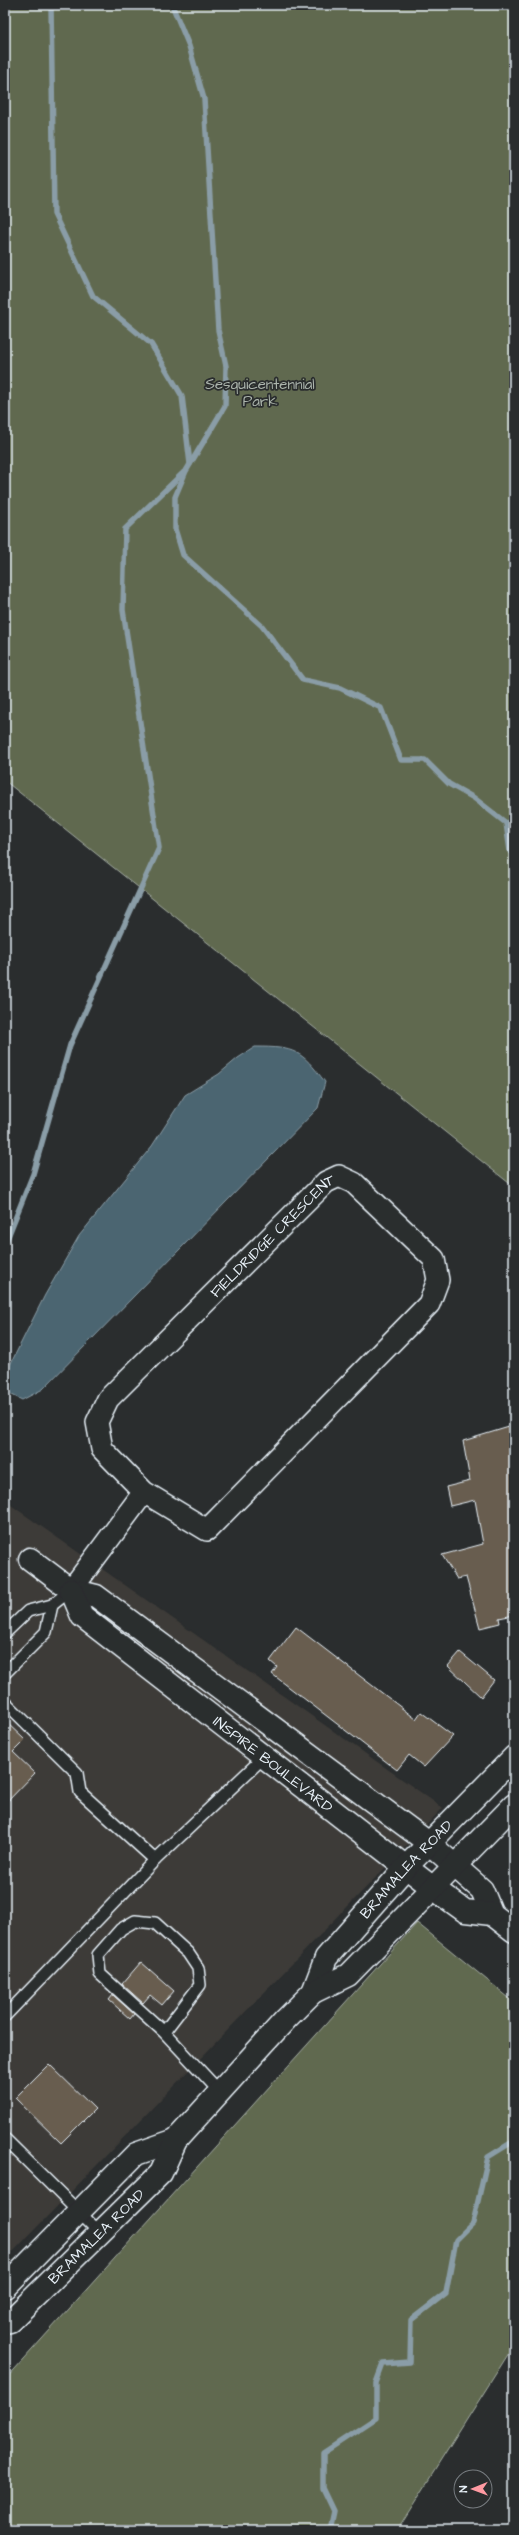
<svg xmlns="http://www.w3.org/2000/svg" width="519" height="2535" font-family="'Architects Daughter',sans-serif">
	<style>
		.built { fill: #3d3b38 }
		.green { fill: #61694f; stroke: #a4ada4 }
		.water { fill: #4c6571; stroke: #8a9da7 }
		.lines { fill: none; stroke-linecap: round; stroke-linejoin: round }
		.stream { stroke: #8a9da7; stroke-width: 5.5 }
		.building { fill: #685d4f; stroke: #e8f1f8 }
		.lane-casing { stroke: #e8f1f8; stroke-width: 14 }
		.street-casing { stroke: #e8f1f8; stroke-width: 24 }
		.secondary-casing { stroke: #e8f1f8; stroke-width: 25 }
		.lane { stroke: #2a2d2e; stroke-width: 11 }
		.street { stroke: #2a2d2e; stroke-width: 21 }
		.secondary { stroke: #2a2d2e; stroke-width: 22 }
		.labels { text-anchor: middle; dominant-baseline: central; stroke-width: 3.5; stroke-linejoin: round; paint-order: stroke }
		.park-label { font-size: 15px; fill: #abb4ac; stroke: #2a2d2e }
		.street-label { font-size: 15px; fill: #e8f1f8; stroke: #2a2d2e }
	</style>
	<rect width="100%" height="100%" fill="#2a2d2e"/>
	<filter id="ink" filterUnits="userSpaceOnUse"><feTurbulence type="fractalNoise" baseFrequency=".025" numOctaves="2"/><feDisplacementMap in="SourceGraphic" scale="8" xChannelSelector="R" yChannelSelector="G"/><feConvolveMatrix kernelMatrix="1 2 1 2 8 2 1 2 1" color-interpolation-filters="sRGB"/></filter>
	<g filter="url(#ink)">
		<polygon class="built" points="5,1501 443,1808 5,2260"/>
		<g class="green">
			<polygon points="5,5 514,5 514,1187 5,781"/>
			<polygon points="417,1923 514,2002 514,2345 397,2530 5,2530 5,2380"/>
		</g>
		<path class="water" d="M255,1047C295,1047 301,1050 325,1082L318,1108L43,1389L22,1400L8,1393L5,1375L45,1295L79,1236L152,1146L185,1095L219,1074L238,1058Z"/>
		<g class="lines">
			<g class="stream">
				<polyline points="51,5 54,214 93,296 151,344 182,396 190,464"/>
				<polyline points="172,5 189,46 204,99 218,330 226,366 225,406 186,471 175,497 175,529 183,555 262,626 303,680 340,688 381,708 401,760 425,760 449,784 474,798 506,823 510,851 514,852"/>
				<polyline points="5,1244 33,1174 70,1045 159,848 123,610 125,529 184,472"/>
				<polyline points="330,2530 334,2511 323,2488 323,2453 376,2418 376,2383 383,2364 410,2362 411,2320 446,2293 456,2240 473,2223 488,2157 514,2141"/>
			</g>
		</g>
		<g class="building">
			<polygon points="509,1427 514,1448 514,1615 499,1618 500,1623 480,1628 466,1577 457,1579 442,1555 483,1544 475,1500 450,1506 446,1487 470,1481 463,1441"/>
			<polygon points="296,1627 416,1719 421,1712 453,1736 424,1767 409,1755 397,1770 272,1674 277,1667 270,1661"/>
			<polygon points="460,1652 494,1680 481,1697 448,1666"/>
			<polygon points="5,1721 25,1740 13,1752 35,1773 5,1804"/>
			<polygon points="141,1962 174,1991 162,2005 150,1995 143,2003 122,1984"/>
			<polygon points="113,1995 134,2014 130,2019 109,2000"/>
			<polygon points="49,2064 95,2109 61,2143 15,2098"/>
		</g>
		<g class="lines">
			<defs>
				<g id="lane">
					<polyline points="5,1633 28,1611 52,1605 71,1590"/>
					<polyline points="5,1673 46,1632 52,1605"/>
					<polyline points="5,1702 77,1773 80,1792 155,1860"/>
					<polyline points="5,2016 155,1860 264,1757"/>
					<polyline points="164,2032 200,1985 198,1968 188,1953 155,1923 135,1921 121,1929 98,1955 100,1974 164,2032 220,2092"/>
					<polyline points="5,2139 100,2233"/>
				</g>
				<g id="street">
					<path id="s1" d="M71,1590L144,1492L102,1449L97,1422L108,1399L326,1182L339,1176L354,1183L434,1259L438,1280L429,1304L207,1530L144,1492"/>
				</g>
				<g id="secondary">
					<polyline points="30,1559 71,1590 96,1596 430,1844 482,1890 492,1914 514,1931"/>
					<path id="s2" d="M71,1590L82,1616L433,1888L465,1911L492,1914"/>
					<path id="s3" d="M313,1992L326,1958L406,1867L514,1757"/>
					<polyline points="5,2287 136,2154 176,2140"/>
					<path id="s4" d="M5,2322L10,2321L161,2173L176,2140L286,2019L313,1992L348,1975L514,1805"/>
				</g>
			</defs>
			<use href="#lane" class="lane-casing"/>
			<use href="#street" class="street-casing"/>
			<use href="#secondary" class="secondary-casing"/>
			<use href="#lane" class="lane"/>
			<use href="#street" class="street"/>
			<use href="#secondary" class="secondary"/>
		</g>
	</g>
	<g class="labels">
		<g class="park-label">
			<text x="260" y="384">Sesquicentennial<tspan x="260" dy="17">Park</tspan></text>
		</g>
		<g class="street-label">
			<text stroke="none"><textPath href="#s1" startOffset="467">FIELDRIDGE CRESCENT</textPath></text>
			<text stroke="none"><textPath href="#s2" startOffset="270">INSPIRE BOULEVARD</textPath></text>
			<text stroke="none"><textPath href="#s3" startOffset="156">BRAMALEA ROAD</textPath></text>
			<text stroke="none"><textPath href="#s4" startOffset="126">BRAMALEA ROAD</textPath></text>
		</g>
	</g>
	<rect width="519" height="2535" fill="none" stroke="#2a2d2e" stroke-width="20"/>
	<rect x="10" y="10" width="499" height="2515" fill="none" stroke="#e8f1f8" stroke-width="1.5" filter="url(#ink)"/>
	<g transform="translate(473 2489) rotate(269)"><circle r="19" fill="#2a2d2e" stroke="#767b7f"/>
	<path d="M0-3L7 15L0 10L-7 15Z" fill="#ff9aa2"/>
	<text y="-6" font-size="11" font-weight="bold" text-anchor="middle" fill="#e8f1f8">N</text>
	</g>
</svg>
